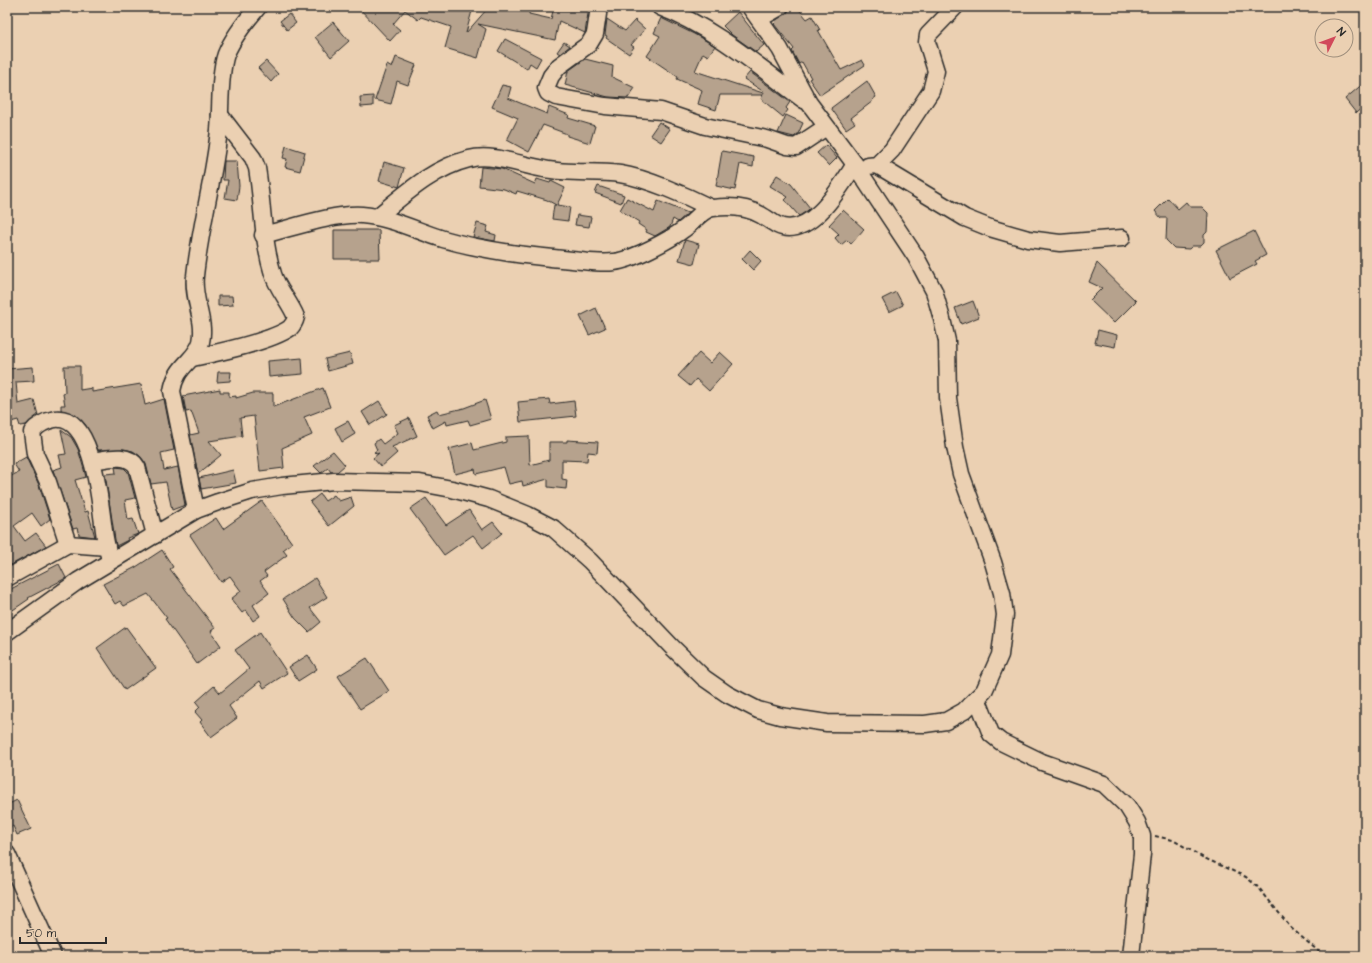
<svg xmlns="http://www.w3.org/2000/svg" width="1372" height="963" font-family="'Architects Daughter',sans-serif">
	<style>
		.building { fill: #b6a28d; stroke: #2b2b2b }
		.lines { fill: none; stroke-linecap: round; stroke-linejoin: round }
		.minor-casing { stroke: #2b2b2b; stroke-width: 19 }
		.path { stroke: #2b2b2b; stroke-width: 2; stroke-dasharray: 4 3; stroke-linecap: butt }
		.minor { stroke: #ebd0b2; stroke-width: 16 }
	</style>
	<rect width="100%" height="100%" fill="#ebd0b2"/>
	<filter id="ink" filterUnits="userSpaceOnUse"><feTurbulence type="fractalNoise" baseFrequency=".025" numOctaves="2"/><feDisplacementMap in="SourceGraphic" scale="8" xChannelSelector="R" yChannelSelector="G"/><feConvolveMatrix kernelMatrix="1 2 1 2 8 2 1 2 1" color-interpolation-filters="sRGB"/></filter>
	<g filter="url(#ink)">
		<g class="building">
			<polygon points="358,7 473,7 466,33 488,8 530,7 529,14 551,19 554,7 589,7 585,33 559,21 555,40 478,24 486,29 478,58 445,48 451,27 421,17 418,20 405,10 393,24 400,30 390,41"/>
			<polygon points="789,7 797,7 807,19 812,16 820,30 818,30 841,70 862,60 865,65 820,95 809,79 811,78 802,62 799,64 792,51 794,49 774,24 776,22 775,21 788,12"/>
			<polygon points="738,12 764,45 756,52 732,35 723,26"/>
			<polygon points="289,14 296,23 287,30 280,21"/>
			<polygon points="661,18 694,34 715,46 708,56 703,53 695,71 763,93 763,95 720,95 716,110 698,104 702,90 677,79 678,77 647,56 660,36 654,33"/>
			<polygon points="607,19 625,31 635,20 645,29 631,45 634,47 629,54 606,38 607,36 605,35"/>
			<polygon points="333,22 349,41 331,57 315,37"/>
			<polygon points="505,39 541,58 536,67 530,63 527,69 498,51"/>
			<polygon points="564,42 570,46 560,54 557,52"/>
			<polygon points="396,57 416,65 408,85 397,81 391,104 375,100 387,65 392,68"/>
			<polygon points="585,59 613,66 612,77 635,88 628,98 608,97 565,85 568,71"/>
			<polygon points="266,61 278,74 271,82 258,68"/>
			<polygon points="750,72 790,102 786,108 788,110 783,117 761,99 764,92 744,79"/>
			<polygon points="867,81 876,97 872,100 873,101 851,118 855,123 846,129 831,108"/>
			<polygon points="1365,82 1365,105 1356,113 1345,99"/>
			<polygon points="502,85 511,87 508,98 547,114 549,107 569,115 568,118 595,126 590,143 567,136 567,134 543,125 529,152 507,140 518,118 492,107"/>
			<polygon points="373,96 373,106 361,107 360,97"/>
			<polygon points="786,115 803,123 798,134 794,137 778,133"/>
			<polygon points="659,122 670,129 661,142 650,135"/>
			<polygon points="826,145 837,158 829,166 817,153"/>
			<polygon points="286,146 305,152 300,171 285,167 287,159 283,158"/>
			<polygon points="722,151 754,157 753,167 740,164 735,190 716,186"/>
			<polygon points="224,161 237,161 239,186 237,200 225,198 228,180 223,180"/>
			<polygon points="384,162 404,168 399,187 379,181"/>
			<polygon points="481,167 502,169 535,184 537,179 550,183 551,181 565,188 557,205 570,207 568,221 552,219 554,205 556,205 547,200 517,191 516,194 504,189 479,186"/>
			<polygon points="777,175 791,184 810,208 807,211 799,216 785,200 788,197 770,186"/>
			<polygon points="598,186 624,195 621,203 595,193"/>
			<polygon points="627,198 654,212 658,201 688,213 678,222 673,219 670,227 655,236 646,232 647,230 638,224 639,222 620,210"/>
			<polygon points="1168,198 1178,209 1186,202 1190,207 1202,207 1208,213 1207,232 1204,235 1204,242 1200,246 1192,246 1189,249 1174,248 1166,240 1167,218 1161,218 1155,211"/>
			<polygon points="843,210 864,229 851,244 847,240 841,245 835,238 839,234 829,225"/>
			<polygon points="577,215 591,217 589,227 575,225"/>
			<polygon points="477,223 488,226 486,232 496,235 495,241 473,237"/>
			<polygon points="334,230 379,230 380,259 334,259"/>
			<polygon points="1254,231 1266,255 1255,261 1257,264 1230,278 1216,250"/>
			<polygon points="685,240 699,244 694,264 679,260"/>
			<polygon points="750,250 761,261 753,270 742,259"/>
			<polygon points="1097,263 1136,301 1114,323 1090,300 1102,288 1089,282"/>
			<polygon points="896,292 903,305 889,312 882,299"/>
			<polygon points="218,296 232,296 233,305 218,306"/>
			<polygon points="973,301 979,317 961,324 955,308"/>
			<polygon points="596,308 605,328 589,335 580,316"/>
			<polygon points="1098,330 1117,335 1115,347 1095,343"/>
			<polygon points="720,352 733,364 709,391 696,379 690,386 678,376 699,353 710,363"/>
			<polygon points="350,353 353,364 328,371 325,359"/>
			<polygon points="302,358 303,374 269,377 268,361"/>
			<polygon points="64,366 80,366 80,390 92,388 92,392 141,384 145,405 164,399 174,450 161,453 164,470 178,467 185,505 172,510 166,482 151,484 146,464 140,456 133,451 123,449 98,450 85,424 74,414 61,410 61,405 65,405 63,394 65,393"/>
			<polygon points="33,367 34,381 16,382 18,404 34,400 38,415 26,425 20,426 18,420 7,423 7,369"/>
			<polygon points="218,372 231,372 230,381 217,382"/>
			<polygon points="323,388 330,407 304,417 312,435 282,448 284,468 260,471 254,416 240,418 242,436 209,441 221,455 198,474 190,435 199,433 191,411 186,412 183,396 220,389 220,392 229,392 229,397 236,396 236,398 253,393 273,393 273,407"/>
			<polygon points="549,399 550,404 574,401 576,416 520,422 518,402"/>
			<polygon points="485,400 491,419 470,425 468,420 447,425 446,421 433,428 427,415 437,410 439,414 464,408"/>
			<polygon points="379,401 387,414 370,425 362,412"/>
			<polygon points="409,418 417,436 392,447 397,453 381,467 373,458 379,453 376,454 374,452 377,450 374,443 379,439 383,444 398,433 394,425"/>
			<polygon points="348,421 355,434 342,442 335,428"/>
			<polygon points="61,430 71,437 78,449 83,466 86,477 75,480 85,512 88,511 95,537 79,535 77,528 73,529 53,470 62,467 59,455 66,454"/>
			<polygon points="529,436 530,465 549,460 549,442 567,442 567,440 598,442 597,453 588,452 587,461 562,460 562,479 567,480 566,489 548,487 548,479 523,486 522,481 509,484 504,467 476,474 475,469 455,474 449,449 472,443 474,450 506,442 506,437"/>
			<polygon points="333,451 345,465 337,472 331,472 328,468 321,473 314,466"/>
			<polygon points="26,457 39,485 50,519 41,526 32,513 14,526 25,541 36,533 46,546 7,567 7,478 19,472 14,464"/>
			<polygon points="115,467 124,468 128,472 135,498 125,500 128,520 133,519 138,534 127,538 128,540 116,546 105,474 116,473"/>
			<polygon points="233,470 236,483 201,489 199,478"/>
			<polygon points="320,494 325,501 334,495 339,501 351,497 354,506 329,526 310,502"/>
			<polygon points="426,498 446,525 469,510 482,530 493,522 502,533 483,548 473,535 444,555 410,509"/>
			<polygon points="262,501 292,543 283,550 287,555 264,572 267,576 260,581 269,593 253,605 260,616 253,621 246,610 242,613 231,599 241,591 230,576 221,582 190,535 216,518 223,529"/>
			<polygon points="162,550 173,567 170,569 215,628 211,631 221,646 197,664 165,619 167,618 148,594 124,606 120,601 115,604 103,584 136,567"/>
			<polygon points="59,564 66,578 28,598 29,599 7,614 7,591"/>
			<polygon points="315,578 327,597 310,608 321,622 309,632 295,618 283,599"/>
			<polygon points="126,627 156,668 125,690 97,648"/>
			<polygon points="260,632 287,673 264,688 260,681 229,706 237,718 211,737 200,722 202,720 195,712 200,707 196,702 214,686 220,693 249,669 235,650"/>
			<polygon points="308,655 317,669 298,681 289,667"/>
			<polygon points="367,658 389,691 360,709 338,676"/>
			<polygon points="17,800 31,829 17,835 13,826 7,829 7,805"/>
		</g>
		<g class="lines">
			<defs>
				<g id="minor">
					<polyline points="599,7 595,34 589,44 559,66 551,76 546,88 548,93 556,97 605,106 661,111 705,126 767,139 787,146 796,147 826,127"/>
					<path d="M660,7C713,27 759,67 804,100"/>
					<polyline points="759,19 780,7"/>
					<polyline points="877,165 965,218 990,228 1028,239 1060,243 1122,238"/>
					<polyline points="868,166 877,165 892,150 931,91 936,71 927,42 928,35 955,7"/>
					<path d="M377,217C405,194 433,168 469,159C493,153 520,165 544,169C569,174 595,171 620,174C646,178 687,196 711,208"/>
					<path d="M263,235C292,228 334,213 362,215C390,217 417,231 443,239C485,251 529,256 572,260C585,261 601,264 614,262C632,260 670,240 684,229C693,223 702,209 713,208C728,206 747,207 761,215C766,218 772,222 777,225C810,241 841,186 855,164"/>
					<path d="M192,358C216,353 270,342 290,328C293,325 295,321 296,317C290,302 277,288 273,274C262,239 263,204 257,168L253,158L220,115"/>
					<path d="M92,461C106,459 128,452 137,467L155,535"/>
					<path d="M196,510L172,391C173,385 175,379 178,374C185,362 197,356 201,342C206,320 192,299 195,276C200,227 214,179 219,130C221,108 219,74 226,54C233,37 246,21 258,7"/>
					<path d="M68,544L48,482L35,454L32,432C38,424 45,421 55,419C94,414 100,505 104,531C105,541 108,551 110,561"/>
					<polyline points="7,578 68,544 107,547"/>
					<polyline points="7,632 78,581 196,510 218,502 252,491 282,486 334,481 420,483 452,489 489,499 528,515 553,528 590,561 672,647 704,678 727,694 758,710 780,716 827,723 925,724 946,721 964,711 984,691 1000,655 1005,615 1002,593 993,562 961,474 955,447 948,398 947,341 942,319 934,291 916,257 851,159 809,103 780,49 750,7"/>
					<polyline points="977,698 991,734 1001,742 1042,762 1104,784 1127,806 1137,822 1142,836 1142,854 1131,956"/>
					<polyline points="7,854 53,956"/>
				</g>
			</defs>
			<use href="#minor" class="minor-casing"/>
			<polyline class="path" points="1155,836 1173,840 1202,857 1246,877 1259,888 1291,928 1324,956"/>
			<use href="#minor" class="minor"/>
		</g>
	</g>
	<rect width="1372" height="963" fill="none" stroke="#ebd0b2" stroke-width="24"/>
	<rect x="12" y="12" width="1348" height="939" fill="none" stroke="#2b2b2b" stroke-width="1.5" filter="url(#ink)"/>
	<g transform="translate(1334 38) rotate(48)"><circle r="19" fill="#ebd0b2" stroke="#9e8e7c"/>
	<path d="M0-3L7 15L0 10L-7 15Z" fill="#d1495b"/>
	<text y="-6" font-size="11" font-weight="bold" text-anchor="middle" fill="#2b2b2b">N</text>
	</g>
	<path d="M20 937v6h86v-6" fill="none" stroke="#2b2b2b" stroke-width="2"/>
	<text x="26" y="937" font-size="12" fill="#2b2b2b" stroke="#ebd0b2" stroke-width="3" paint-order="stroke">50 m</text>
</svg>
